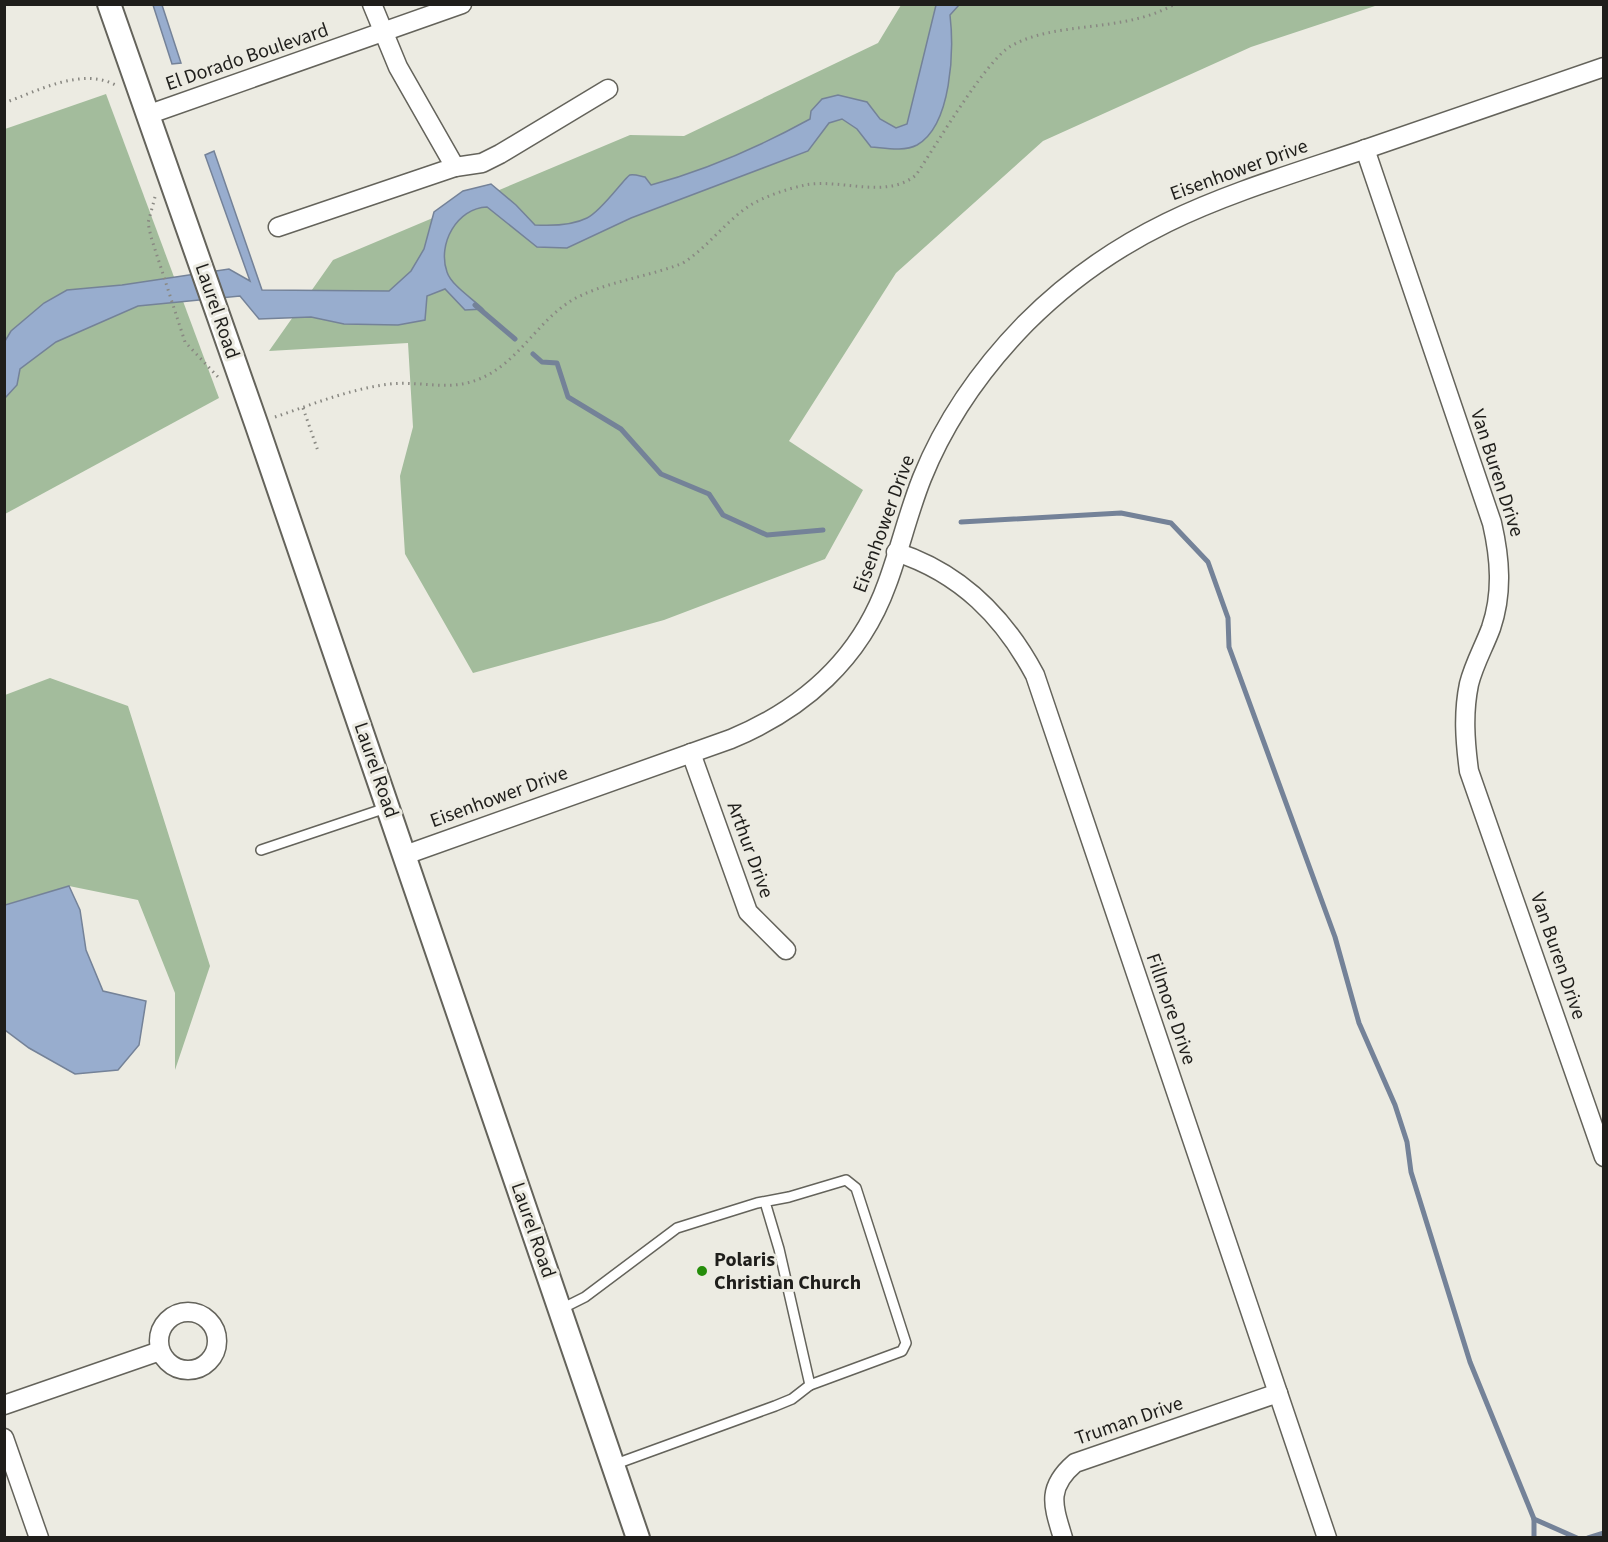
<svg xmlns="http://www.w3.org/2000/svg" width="1608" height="1542" font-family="'Source Sans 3',sans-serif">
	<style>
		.forest { fill: #a3bc9c }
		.water { fill: #98adce; stroke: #748298; stroke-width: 1.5 }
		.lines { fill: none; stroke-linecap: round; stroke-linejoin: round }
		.stream { stroke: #748298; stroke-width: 5 }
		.service-casing { stroke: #64635b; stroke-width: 12 }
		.minor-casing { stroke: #64635b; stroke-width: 21 }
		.tertiary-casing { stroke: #64635b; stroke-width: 26 }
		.path { stroke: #898882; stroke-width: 3; stroke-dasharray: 1.5 4.5; stroke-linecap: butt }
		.service { stroke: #fff; stroke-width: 9 }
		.minor { stroke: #fff; stroke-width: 18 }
		.tertiary { stroke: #fff; stroke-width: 22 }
		.poi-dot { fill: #258d0a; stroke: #ecebe2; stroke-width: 2 }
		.labels { text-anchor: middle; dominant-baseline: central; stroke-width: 6; stroke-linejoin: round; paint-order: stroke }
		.street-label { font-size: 20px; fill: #1f1e1b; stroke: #ecebe2 }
		.poi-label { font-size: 20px; font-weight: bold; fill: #1f1e1b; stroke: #ecebe2; text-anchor: start }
	</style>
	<rect width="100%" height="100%" fill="#ecebe2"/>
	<g class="forest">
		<polygon points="901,5 1378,5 1251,47 1043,141 896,273 789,441 863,490 825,559 664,620 473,673 405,554 400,476 413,427 408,343 269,351 333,260 630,135 684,136 878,43"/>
		<polygon points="106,94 219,398 5,514 5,129"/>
		<polygon points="50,678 128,706 210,966 175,1070 175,993 138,900 69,886 5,905 5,695"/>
	</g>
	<g class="water">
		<polygon points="153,5 162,5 181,63 172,64"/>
		<path d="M936,5H959L950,15C954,50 952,125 917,145C904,152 885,148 871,147L857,129L842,119L829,123L808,151L631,218L567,248L537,247L487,207C457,208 437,244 447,272C451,285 473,299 483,309L465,310L445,289L427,296L425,320L398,325L344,324L311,317L259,319L240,296L138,306L56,342L20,369L17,385L5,398V341L11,331L44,303L67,290L122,285L229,269L250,281L205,155L214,151L262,290L389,291L411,271L424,249L434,212L463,191L491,184L516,205L535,225C552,226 571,226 587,218C601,212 626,176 630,175C634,174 640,176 645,177L651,185C706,170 759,147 810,119L811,111L822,99L838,95L867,102L880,119L896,128L907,124Z"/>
		<polygon points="69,886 80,910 86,950 103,991 146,1001 139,1045 118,1070 75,1074 29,1048 5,1030 5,905"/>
	</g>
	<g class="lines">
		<g class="stream">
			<polyline points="475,305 515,339"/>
			<polyline points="533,354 542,362 557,363 568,397 621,429 661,474 709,494 723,515 767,535 823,530"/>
			<polyline points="961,522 1121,513 1171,523 1208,562 1228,618 1229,647 1335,937 1359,1023 1395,1105 1407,1142 1411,1172 1470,1362 1534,1519 1534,1538"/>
			<polyline points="1534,1519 1577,1538"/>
			<polyline points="1588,1538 1604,1533"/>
		</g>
		<defs>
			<g id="service">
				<polyline points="261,850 386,808"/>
				<polyline points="561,1309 585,1297 677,1228 757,1203 789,1197 846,1180 856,1188 906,1343 902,1351 810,1385 779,1249 765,1202"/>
				<polyline points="613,1465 775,1406 792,1399 810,1385"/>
			</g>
			<g id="minor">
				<polyline points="147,115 462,4"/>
				<path d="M1365,149L1492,523C1500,558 1503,593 1491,628C1484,647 1474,664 1469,684C1463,713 1465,741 1469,771L1604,1157"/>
				<polyline points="455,167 482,163 500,154 608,89"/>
				<polyline points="278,227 455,167 398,67 372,4"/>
				<path d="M896,552C961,573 1004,617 1035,675L1327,1538"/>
				<polyline points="691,753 748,912 786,950"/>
				<path d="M405,855L731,739C803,709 860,659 887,584C900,549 908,513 922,478C945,421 983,367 1026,323C1127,222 1229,195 1360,151C1441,123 1522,95 1604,67"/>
				<circle cx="188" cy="1341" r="29"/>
				<polyline points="4,1405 160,1351"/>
				<polyline points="4,1438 39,1538"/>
				<path d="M1063,1538C1053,1505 1046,1488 1075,1463L1278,1393"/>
			</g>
			<polyline id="tertiary" points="109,4 256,423 638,1538"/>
		</defs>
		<use href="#service" class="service-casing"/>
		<use href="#minor" class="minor-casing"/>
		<use href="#tertiary" class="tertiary-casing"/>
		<g class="path">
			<path d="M4,103C38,91 83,66 117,86"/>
			<polyline points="155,197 148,223 151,237 185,342 218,377"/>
			<polyline points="303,408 318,451"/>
			<path d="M275,417C313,404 350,389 390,384C416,381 442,389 467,383C516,371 534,322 574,299C608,281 648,277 683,263C708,247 725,222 749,206C765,196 787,189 805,185C841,178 886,200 916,175C935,147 986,60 1011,46C1057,20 1122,34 1175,4"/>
		</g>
		<use href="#service" class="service"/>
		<use href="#minor" class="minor"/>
		<use href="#tertiary" class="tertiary"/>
	</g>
	<circle class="poi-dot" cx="702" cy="1271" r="6"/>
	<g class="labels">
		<g class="street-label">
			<text transform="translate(247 57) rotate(-19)">El Dorado Boulevard</text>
			<text transform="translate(1239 170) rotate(-20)">Eisenhower Drive</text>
			<text transform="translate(217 311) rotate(71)">Laurel Road</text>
			<text transform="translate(1497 473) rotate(72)">Van Buren Drive</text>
			<text transform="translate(884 524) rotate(-70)">Eisenhower Drive</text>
			<text transform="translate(376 770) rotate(71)">Laurel Road</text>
			<text transform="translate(499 797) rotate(-20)">Eisenhower Drive</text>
			<text transform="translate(750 850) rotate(70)">Arthur Drive</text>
			<text transform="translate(1558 956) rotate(71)">Van Buren Drive</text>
			<text transform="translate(1171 1009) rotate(71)">Fillmore Drive</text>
			<text transform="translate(533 1230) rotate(71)">Laurel Road</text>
			<text transform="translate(1129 1421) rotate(-19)">Truman Drive</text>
		</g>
		<g class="poi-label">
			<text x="714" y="1260">Polaris<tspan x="714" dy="23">Christian Church</tspan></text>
		</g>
	</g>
	<rect width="1608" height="1542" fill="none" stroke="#1f1e1b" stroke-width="12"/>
</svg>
